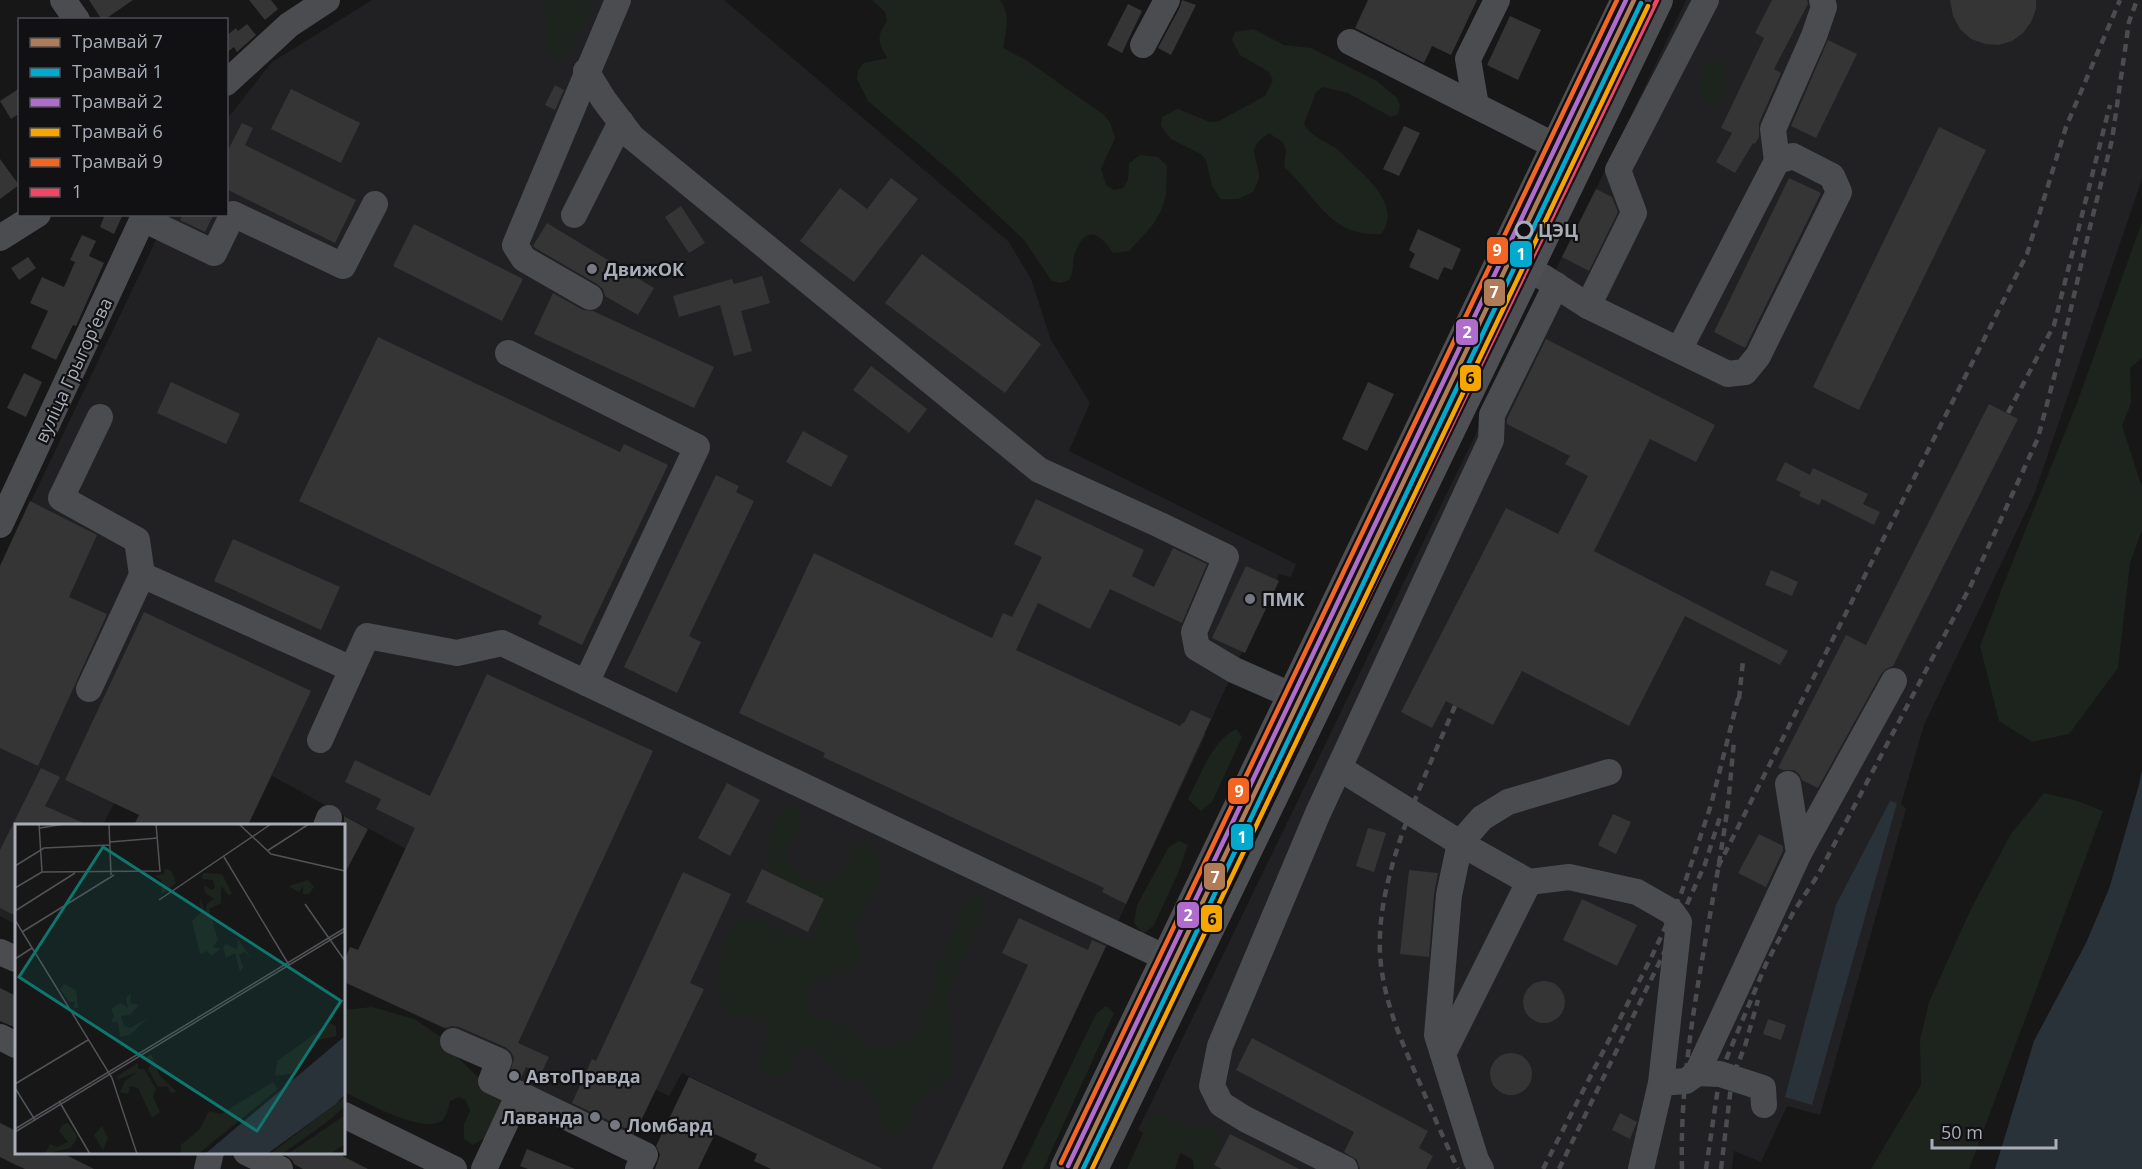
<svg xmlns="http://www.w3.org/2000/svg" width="2142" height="1169" font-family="'Open Sans',sans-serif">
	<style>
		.built { fill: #212123 }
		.green { fill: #1d241e }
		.water { fill: #2a3239 }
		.building { fill: #353536 }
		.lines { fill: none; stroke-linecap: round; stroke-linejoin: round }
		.minor { stroke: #4b4c50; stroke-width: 26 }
		.major { stroke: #4d4f52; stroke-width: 32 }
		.rail { stroke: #4b4c4f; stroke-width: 4.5; stroke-dasharray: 8 6; stroke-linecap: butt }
		.bus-1-casing { stroke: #111113; stroke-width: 9 }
		.bus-1 { stroke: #f34667; stroke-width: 4.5 }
		.tram-1-casing { stroke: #111113; stroke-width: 9 }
		.tram-2-casing { stroke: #111113; stroke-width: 9 }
		.tram-3-casing { stroke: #111113; stroke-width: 9 }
		.tram-4-casing { stroke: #111113; stroke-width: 9 }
		.tram-5-casing { stroke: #111113; stroke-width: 9 }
		.tram-1 { stroke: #b07c57; stroke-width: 4.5 }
		.tram-2 { stroke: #00a9ce; stroke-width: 4.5 }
		.tram-3 { stroke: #b06ccc; stroke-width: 4.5 }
		.tram-4 { stroke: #f7a600; stroke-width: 4.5 }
		.tram-5 { stroke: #f26522; stroke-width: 4.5 }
		.stop-dot { fill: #111113; stroke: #a8adb8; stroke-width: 3 }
		.poi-dot { fill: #757880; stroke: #111113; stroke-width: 2 }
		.labels { text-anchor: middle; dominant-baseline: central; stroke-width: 4.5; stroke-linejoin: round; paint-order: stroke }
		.stop-label { font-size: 18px; font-weight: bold; fill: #a8adb8; stroke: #111113; text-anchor: start }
		.poi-label { font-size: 18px; font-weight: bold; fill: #a8adb8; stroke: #111113; text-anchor: start }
		.street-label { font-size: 18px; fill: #a8adb8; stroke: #111113 }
		.inset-road { fill: none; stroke: #515357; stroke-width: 1.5 }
		.view { fill: #0f766e; fill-opacity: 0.15; stroke: #0f766e; stroke-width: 3 }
		.inset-edge { fill: none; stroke: #a8adb8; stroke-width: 3 }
		.line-badge { stroke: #111113; stroke-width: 2 }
		.badge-label { font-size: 16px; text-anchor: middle; font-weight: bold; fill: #fff }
		.pale-badge-label { font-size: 16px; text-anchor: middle; font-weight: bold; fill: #111 }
	</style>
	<rect width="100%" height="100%" fill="#171717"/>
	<g class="built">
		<polygon points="372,0 724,0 1009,242 1031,279 1051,340 1090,403 1069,451 1296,564 1291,577 1279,574 1277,580 1279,581 1245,653 1242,652 1234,670 1205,733 1206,734 1002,1169 883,1169 682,1073 669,1096 656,1090 630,1143 501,1081 510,1059 344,982 344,962 350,947 358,950 406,849 272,776 248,825 162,825 114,803 103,825 16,826 16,921 15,924 0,916 0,566 168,215 226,214 227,119 272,62"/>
		<polygon points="1686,0 2142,0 2142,179 2034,495 1924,725 1901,804 1906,809 1820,1115 1787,1106 1761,1162 1734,1151 1732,1169 1210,1169 1138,1130 1550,281 1596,189"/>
	</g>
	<g class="green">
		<path d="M538,0H595L567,56L559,59L551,57C539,37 558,18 538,0Z"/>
		<path d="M872,0H1000C1011,15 1006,31 1003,48L1026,60L1104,115L1110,122L1115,138L1101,169L1106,185L1114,190L1123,188L1128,180L1129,163L1140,155L1158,157L1167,166L1166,195L1161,211L1152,226L1129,251L1113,253C1100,233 1086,224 1075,253C1071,263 1075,270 1069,280L1061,283L1052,281L1024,240L955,175L868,101L857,79L858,70L864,63L887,58C878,42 876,37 887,21L885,12Z"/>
		<path d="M1253,29L1284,45L1311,48L1377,81L1397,98L1400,106L1398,114L1391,117L1348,93L1323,87L1316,92L1304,124C1311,137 1325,141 1337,149C1344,154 1350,162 1357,168C1374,184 1400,210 1381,234C1329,237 1318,197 1284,167L1286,150L1283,142L1269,133C1246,149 1256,152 1259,174C1260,180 1255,187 1253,192L1238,199H1221L1212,186L1206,160L1201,154L1171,139L1161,126L1162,117L1178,109L1210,122L1219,121L1265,96L1273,80L1269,72L1240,55L1232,40L1235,32Z"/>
		<path d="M1710,59L1719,61C1726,75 1731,87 1721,101L1711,103L1703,98C1698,81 1698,72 1710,59Z"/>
		<polygon points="2142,222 2142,358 2130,368 2131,403 2122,426 2142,487 2142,530 2130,563 2118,668 2069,734 2032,742 1999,721 1980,646 2004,583 2077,403"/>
		<path d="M1236,729L1242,737L1212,802L1201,811L1188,799C1201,775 1211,742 1236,729Z"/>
		<polygon points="2044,793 2075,800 2103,811 1969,1169 1871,1169 1921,1085 1920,1040 1929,1002 1971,909 2011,834"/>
		<path d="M793,803C813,827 793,828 786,849C785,853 787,859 787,863L810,882H830L846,870L853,847L867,841L878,858L881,877L856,923L857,943L861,959L849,971L831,975L815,981L806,998L812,1016L847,1026L871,1049L891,1047L916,1034L930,1001L938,964L955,931L960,910L974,895L983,899L982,913L947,998L954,1060L947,1080L918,1100L904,1129L888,1137L879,1124L878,1104L866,1083L840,1075L814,1048L795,1053L790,1068L783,1075L768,1078L759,1064L768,1039L767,1023L743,1015L727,1013L717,993L721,952L732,927L746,918L769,924L791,936L810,941L821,922L818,908L780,883L768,866L769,837L780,811Z"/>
		<polygon points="1179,841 1188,845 1178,873 1154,925 1143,934 1134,923 1137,905 1169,847"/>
		<polygon points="1106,1006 1114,1013 1043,1169 1021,1169 1096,1014"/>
		<path d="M372,1007L414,1019L441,1037L457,1057L504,1102L486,1137L473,1145L464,1139V1124L470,1111L466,1100L459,1097L450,1101C448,1108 447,1118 440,1122C420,1133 364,1101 344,1092V1010Z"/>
		<polygon points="1157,1113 1191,1127 1210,1125 1223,1143 1210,1163 1218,1169 1194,1169 1192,1152 1182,1147 1175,1169 1127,1169 1150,1118"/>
	</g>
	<g class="water">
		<polygon points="2142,770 2142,1169 1995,1169 2034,1041 2086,943 2109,889 2139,785"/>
		<polygon points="1890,801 1897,803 1812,1105 1785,1097 1836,905"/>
	</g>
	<g class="building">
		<polygon points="89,0 133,0 104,20 102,20"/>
		<polygon points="249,0 271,0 278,9 265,20"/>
		<polygon points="1182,0 1196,5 1171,55 1158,48 1180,7"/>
		<polygon points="1368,0 1477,0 1451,55 1432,46 1424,63 1355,28"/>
		<polygon points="1772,0 1807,0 1808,4 1774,69 1781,73 1759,123 1759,137 1755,144 1753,143 1735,173 1716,162 1732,133 1721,128 1764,38 1755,33"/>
		<polygon points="1950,0 2036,0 2036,9 2031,22 2023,33 2012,41 1999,45 1985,44 1971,39 1960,29 1953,16"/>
		<polygon points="1128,4 1142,11 1122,53 1107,45"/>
		<polygon points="1510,16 1541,30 1518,80 1487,65"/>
		<polygon points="247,24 256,35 237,52 234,47 226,53 226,36 236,28 238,31"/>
		<polygon points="1828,40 1857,54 1816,138 1791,126"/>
		<polygon points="555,85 564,90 555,110 545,105"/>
		<polygon points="20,88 20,113 11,119 0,101"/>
		<polygon points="291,89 360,123 341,163 271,129"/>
		<polygon points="242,123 253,128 245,145 356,200 335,243 226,189 226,154"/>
		<polygon points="1404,126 1420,133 1399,176 1383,169"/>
		<polygon points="1939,127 1986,150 1859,410 1813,387"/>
		<polygon points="0,159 19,185 0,199"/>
		<polygon points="891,178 918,199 854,282 800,241 840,188 867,209"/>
		<polygon points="1789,178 1821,193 1745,348 1714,332"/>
		<polygon points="1596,189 1612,197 1618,212 1589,271 1562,257"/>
		<polygon points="681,206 705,243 689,253 665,217"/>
		<polygon points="105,214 123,214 114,234 100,227"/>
		<polygon points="183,214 214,214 205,232 180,220"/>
		<polygon points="547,223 654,288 638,315 605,296 603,289 597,284 535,248 533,246"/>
		<polygon points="414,224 523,279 502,321 393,266"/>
		<polygon points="1418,229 1461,249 1452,270 1444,267 1438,280 1409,267 1415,254 1409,250"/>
		<polygon points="82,235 96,241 89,256 104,263 76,326 73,325 56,360 31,348 48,311 30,303 42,277 64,287 75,262 70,260"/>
		<polygon points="922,254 1041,344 1005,393 885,303"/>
		<polygon points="28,257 36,268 19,280 11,268"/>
		<polygon points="762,276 770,303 741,311 752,351 734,356 720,305 679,317 673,296 732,279 734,284"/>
		<polygon points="553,293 583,310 593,311 714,367 694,408 534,334"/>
		<polygon points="378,337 620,452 624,444 668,465 582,645 538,624 542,616 299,501"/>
		<polygon points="1546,339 1715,425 1696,462 1650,439 1594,551 1788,651 1780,665 1685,616 1629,726 1522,671 1493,725 1446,701 1432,728 1401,712 1506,508 1558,534 1588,476 1565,464 1570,456 1507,424 1507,419"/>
		<polygon points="871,366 927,409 909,433 853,390"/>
		<polygon points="24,373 42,382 26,417 7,408"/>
		<polygon points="171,382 240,414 226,444 157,413"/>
		<polygon points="1368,382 1394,394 1367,451 1342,439"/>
		<polygon points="1989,404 2018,419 1893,666 1886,669 1881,674 1818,788 1802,780 1799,774 1794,770 1783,770 1778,768 1846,635 1866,645"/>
		<polygon points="803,431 848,456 831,487 786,462"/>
		<polygon points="1785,462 1810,475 1813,468 1868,494 1863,504 1880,512 1874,525 1822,499 1819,505 1799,496 1801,492 1776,480"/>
		<polygon points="716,475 739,486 736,492 754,501 689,636 701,642 677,693 624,667"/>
		<polygon points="1036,499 1144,550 1132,576 1154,587 1173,548 1207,564 1182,623 1110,589 1090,629 1038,603 1016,650 1180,726 1182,723 1184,723 1191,710 1211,719 1126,904 1102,892 1104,888 823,757 825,753 739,713 814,553 992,638 1003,613 1012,617 1042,557 1014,544"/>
		<polygon points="30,501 97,535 69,597 107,614 38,766 0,748 0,566"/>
		<polygon points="233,539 340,587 321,630 214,581"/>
		<polygon points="1246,566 1279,581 1245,653 1212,638"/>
		<polygon points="1771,570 1798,582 1792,596 1765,585"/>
		<polygon points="144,612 311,691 248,825 134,825 139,815 65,780"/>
		<polygon points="487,674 653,751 518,1043 549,1057 541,1074 526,1067 521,1078 510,1073 514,1058 511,1052 505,1047 459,1027 452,1026 445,1028 344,982 344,962 350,947 358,950 415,828 376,809 381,799 345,782 355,760 430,796"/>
		<polygon points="41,768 60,777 45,806 88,825 16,825 16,916 0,908 0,850"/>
		<polygon points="727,783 760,800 730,856 698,838"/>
		<polygon points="1613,814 1631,822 1616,854 1598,845"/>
		<polygon points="344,816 368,829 344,875"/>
		<polygon points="1368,828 1386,833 1374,872 1356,866"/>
		<polygon points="1759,834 1783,846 1783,851 1766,887 1738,873"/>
		<polygon points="762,869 824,899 808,932 746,902"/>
		<polygon points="1409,870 1438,873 1434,894 1429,957 1400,954"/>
		<polygon points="683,872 731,894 690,983 704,989 635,1133 572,1103 592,1059 596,1061"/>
		<polygon points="1582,899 1637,925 1617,966 1563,940"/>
		<polygon points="1019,918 1088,950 1092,940 1106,946 1002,1169 932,1169 1028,965 1002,953"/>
		<circle cx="1544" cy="1002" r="21"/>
		<polygon points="0,988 16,996 16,1028 0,1021"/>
		<polygon points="1768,1019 1786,1025 1781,1040 1763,1034"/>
		<polygon points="1252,1038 1428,1131 1419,1148 1433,1156 1426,1169 1360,1169 1357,1160 1344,1152 1354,1132 1236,1070"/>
		<circle cx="1511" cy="1074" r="21"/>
		<polygon points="689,1077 883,1169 771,1169 754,1161 757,1154 715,1134 698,1169 655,1169 660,1155 656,1146"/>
		<polygon points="1620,1113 1637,1122 1630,1139 1612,1130"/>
		<polygon points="0,1123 16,1131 16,1152 60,1152 94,1169 25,1169 16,1165 0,1157"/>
		<polygon points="1230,1134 1299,1169 1222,1169 1214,1165"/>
		<polygon points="527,1149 575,1169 528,1169 520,1166"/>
		<polygon points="281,1152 335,1152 368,1169 303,1169 294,1164 292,1160"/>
	</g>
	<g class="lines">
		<g class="minor">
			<polyline points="63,0 77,20"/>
			<polyline points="1350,42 1573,155"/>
			<polyline points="1143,45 1167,0"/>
			<polyline points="586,71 604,100 632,137 1039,470 1160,525 1226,557 1194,632 1197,648 1234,670 1293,696"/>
			<polyline points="226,83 289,25 327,0"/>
			<polyline points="1476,106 1468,59 1497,0"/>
			<polyline points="1777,161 1773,129 1814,36 1824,7 1822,0"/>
			<polyline points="574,215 621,122"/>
			<polyline points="143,219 214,253 233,214 343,266 375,204"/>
			<polyline points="0,238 38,214"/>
			<polyline points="1543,277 1588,306 1728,374 1745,372 1758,356 1839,192 1832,176 1793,156 1777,161 1679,350"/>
			<polyline points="590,297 524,259 515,245 618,0"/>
			<polyline points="1588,306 1634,213 1618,170 1706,0"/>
			<polyline points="508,353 697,447 586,683"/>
			<polyline points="100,417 61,498 137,540 142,575"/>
			<polyline points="0,525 145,214"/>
			<polyline points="89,689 142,575 352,669"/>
			<polyline points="320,740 367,636 457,653 502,643 1185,967"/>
			<polyline points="1339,768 1460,843 1529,882 1443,1054"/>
			<polyline points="326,826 329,818"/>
			<polyline points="1799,853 1894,681"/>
			<polyline points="1529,882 1569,877 1637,892 1672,912 1679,922 1661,1083 1641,1169"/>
			<polyline points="0,952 16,959"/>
			<polyline points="0,1037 16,1045"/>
			<polyline points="453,1041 499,1061 491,1081 519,1094 484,1169"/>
			<polyline points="1697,1073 1720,1074 1763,1088 1764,1105"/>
			<polyline points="1661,1083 1686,1081 1697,1073 1799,853 1788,784"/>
			<polyline points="519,1094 645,1155 638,1169"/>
			<polyline points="344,1115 454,1169"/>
			<polyline points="246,1152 280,1169"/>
			<polyline points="207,1169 211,1152"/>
			<polyline points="1345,1169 1245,1119 1221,1104 1212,1086 1220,1046 1318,813 1491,440 1492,415 1556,285"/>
			<polyline points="1481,1169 1476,1160 1437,1035 1449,895 1460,843 1482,818 1508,802 1609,772"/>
		</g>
		<g class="major">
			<polyline points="1066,1169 1627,0"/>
			<polyline points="1092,1169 1657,0"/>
		</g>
		<g class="rail">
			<polyline points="2008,413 2054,325 2110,105"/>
			<polyline points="1739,699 1743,661"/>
			<path d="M1455,706C1424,780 1371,883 1381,965C1386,1008 1404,1047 1421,1086C1433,1114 1445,1142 1458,1169"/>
			<polyline points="1718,867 2027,254 2066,127 2120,0"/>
			<polyline points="1543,1169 1651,958 1681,894 1711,805 1740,691"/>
			<polyline points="1559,1169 1679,922 1705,864 1720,817"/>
			<path d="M1682,1169C1679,1055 1707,944 1724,832C1729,802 1731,771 1734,741"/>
			<polyline points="1706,1169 1720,1074 1766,964 1794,911 1818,875 1971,585 2038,438 2061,351 2089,231 2112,140 2129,22 2137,0"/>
			<polyline points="1721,1169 1732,1078 1745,1046 1758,1000"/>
		</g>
		<defs>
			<polyline id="bus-1" points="1092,1169 1657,0"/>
		</defs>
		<use href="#bus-1" class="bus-1-casing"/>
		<use href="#bus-1" class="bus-1"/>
		<defs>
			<polyline id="tram-1" points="1075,1169 1634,0"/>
			<polyline id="tram-2" points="1083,1169 1641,3"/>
			<polyline id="tram-3" points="1068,1166 1626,0"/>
			<polyline id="tram-4" points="1092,1169 1648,6"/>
			<polyline id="tram-5" points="1061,1163 1617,0"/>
		</defs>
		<use href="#tram-1" class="tram-1-casing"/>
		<use href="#tram-2" class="tram-2-casing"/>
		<use href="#tram-3" class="tram-3-casing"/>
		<use href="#tram-4" class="tram-4-casing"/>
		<use href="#tram-5" class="tram-5-casing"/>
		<use href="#tram-1" class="tram-1"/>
		<use href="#tram-2" class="tram-2"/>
		<use href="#tram-3" class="tram-3"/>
		<use href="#tram-4" class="tram-4"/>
		<use href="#tram-5" class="tram-5"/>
	</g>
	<circle class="stop-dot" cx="1524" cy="230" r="8"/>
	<g class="poi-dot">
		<circle cx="592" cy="269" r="6"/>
		<circle cx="1250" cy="599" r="6"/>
		<circle cx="514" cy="1076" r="6"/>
		<circle cx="595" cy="1117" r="6"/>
		<circle cx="615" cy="1125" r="6"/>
	</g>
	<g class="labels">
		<g class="stop-label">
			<text x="1538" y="230">ЦЭЦ</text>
		</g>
		<g class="poi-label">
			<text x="604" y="269">ДвижОК</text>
			<text x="1262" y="599">ПМК</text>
			<text x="526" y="1076">АвтоПравда</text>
			<text x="583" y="1117" text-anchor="end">Лаванда</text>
			<text x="627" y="1125">Ломбард</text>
		</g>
		<g class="street-label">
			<text transform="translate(73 370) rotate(-65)">вуліца Грыгорʼева</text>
		</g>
	</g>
	<g transform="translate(15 824)">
		<rect width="330" height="330" fill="#171717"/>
		<path d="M150,44L157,48L161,59L147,70L146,56L140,52L149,50ZM188,49L207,50L217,69L214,72L206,62V79L194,85L203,116L198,123L206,125L196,132L192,127L185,130L177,97L186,88L185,74L190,88L192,80L199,75L190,69L189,61L197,66L200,63L198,56L187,55ZM293,56L299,63L294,70H288V62L284,68L274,62ZM223,115L236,134L229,128L224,131L228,143L225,148L220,129L211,134L208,123L211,120L222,125ZM49,160L61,166L63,184H58L60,178H54L45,165ZM116,169L115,179L124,181L115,191L106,192L109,202L115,204L133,194L115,211L105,213L103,198H96L99,192L96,185L105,179L113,184L111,174ZM315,199L321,202V212L298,217L290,235L275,250L260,252L262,237ZM136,230L145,252L162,268L156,269L152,262L143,263L133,245L137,237L128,235ZM123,239V245H129L141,265L138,273L145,288L137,294L123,264L115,262L113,270L105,268L110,257L122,248L104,255L101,253ZM258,258L263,265L183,330H166V321L184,306L194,287L206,290ZM330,273V282L316,295L267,330H255ZM330,291V320L315,330H273ZM53,299L62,312L60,318L55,324L30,330L35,320L42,323L53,318L44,307L48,300ZM87,302L93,314L88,326L79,311Z" fill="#1d241e"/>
		<path d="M330,212V270L321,280L252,330H190Z" fill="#2a3239"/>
		<path class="inset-road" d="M24,0L27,48M94,0L96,51M224,0L256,30L330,47M25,4L49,0M95,18L143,14M252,27L294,0M209,33L274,141M0,42L29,24L95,21M27,48L145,47L141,0M0,64L27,48M144,76L256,0M290,80L330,137M0,87L60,49M0,96L97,254L122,330M7,108L99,51M0,135L17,124M0,260L73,216M0,264L20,296M44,277L75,330M0,305L330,104M0,308L330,107"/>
		<path class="view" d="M88,23L326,177L242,307L4,153Z"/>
		<rect width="330" height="330" class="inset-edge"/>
	</g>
	<g class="line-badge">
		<rect x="1486" y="236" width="23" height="29" rx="6" fill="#f26522"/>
		<rect x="1509" y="240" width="24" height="28" rx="6" fill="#00a9ce"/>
		<rect x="1483" y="278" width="23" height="29" rx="6" fill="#b07c57"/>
		<rect x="1455" y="318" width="24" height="28" rx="6" fill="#b06ccc"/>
		<rect x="1459" y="364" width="23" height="28" rx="6" fill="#f7a600"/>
		<rect x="1227" y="777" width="23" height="28" rx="6" fill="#f26522"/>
		<rect x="1230" y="823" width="24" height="28" rx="6" fill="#00a9ce"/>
		<rect x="1203" y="862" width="23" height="29" rx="6" fill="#b07c57"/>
		<rect x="1176" y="901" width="24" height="28" rx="6" fill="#b06ccc"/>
		<rect x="1200" y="904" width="23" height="29" rx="6" fill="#f7a600"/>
	</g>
	<g class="badge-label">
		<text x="1497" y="256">9</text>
		<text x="1521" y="260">1</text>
		<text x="1494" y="298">7</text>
		<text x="1467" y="338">2</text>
		<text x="1239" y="797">9</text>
		<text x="1242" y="843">1</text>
		<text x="1215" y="883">7</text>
		<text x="1188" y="921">2</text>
	</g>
	<g class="pale-badge-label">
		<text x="1470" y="384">6</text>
		<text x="1212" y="925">6</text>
	</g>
	<rect x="18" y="18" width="210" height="198" fill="#111113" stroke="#4d4f55" stroke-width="1.5"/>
	<rect x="30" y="38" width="30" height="9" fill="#b07c57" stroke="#4d4f55" stroke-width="1.5"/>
	<text x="72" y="48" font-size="18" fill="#a8adb8">Трамвай 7</text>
	<rect x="30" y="68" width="30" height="9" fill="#00a9ce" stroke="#4d4f55" stroke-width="1.5"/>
	<text x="72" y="78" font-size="18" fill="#a8adb8">Трамвай 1</text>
	<rect x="30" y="98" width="30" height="9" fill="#b06ccc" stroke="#4d4f55" stroke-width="1.5"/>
	<text x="72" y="108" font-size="18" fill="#a8adb8">Трамвай 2</text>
	<rect x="30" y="128" width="30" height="9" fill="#f7a600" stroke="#4d4f55" stroke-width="1.5"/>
	<text x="72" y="138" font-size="18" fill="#a8adb8">Трамвай 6</text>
	<rect x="30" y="158" width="30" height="9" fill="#f26522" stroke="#4d4f55" stroke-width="1.5"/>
	<text x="72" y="168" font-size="18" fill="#a8adb8">Трамвай 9</text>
	<rect x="30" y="188" width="30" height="9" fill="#f34667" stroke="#4d4f55" stroke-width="1.5"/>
	<text x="72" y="198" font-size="18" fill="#a8adb8">1</text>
	<path d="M1932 1139v9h124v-9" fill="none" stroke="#a8adb8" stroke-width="3"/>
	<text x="1941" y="1139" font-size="18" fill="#a8adb8" stroke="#111113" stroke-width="4.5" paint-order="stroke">50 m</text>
</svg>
